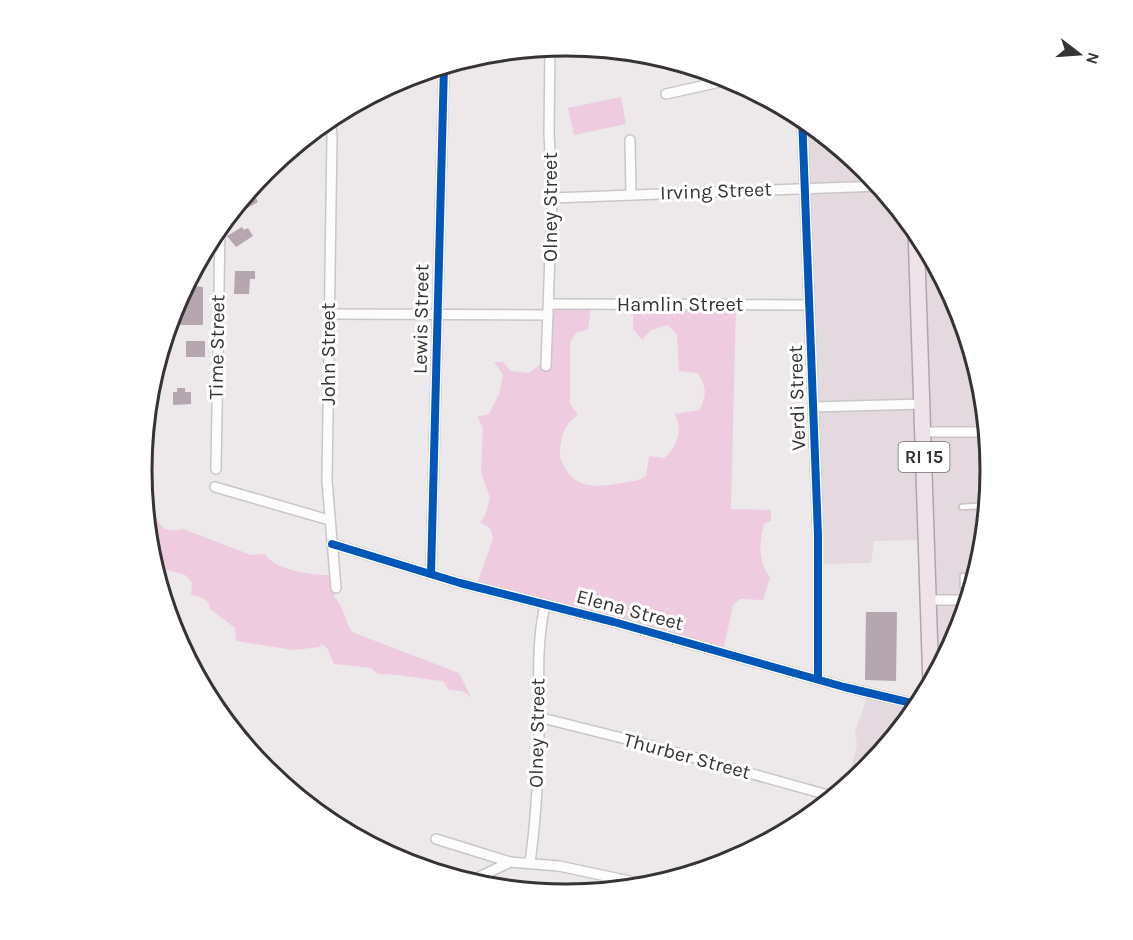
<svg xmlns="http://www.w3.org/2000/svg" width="1133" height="940" font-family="Karla,sans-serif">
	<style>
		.built { fill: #e3d9de }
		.green { fill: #eecbdf }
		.building { fill: #b5a6af }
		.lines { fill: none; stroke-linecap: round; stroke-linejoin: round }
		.lane-casing { stroke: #c9c6c8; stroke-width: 8 }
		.street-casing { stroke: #c9c6c8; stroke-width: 12 }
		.secondary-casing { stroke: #c9c6c8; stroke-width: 16 }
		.primary-casing { stroke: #b4a3ad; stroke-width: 18 }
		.lane { stroke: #fcfcfc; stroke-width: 4.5 }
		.street { stroke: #fcfcfc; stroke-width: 9 }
		.secondary { stroke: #fcfcfc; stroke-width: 14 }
		.primary { stroke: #ede3e9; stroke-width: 15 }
		.cycleway-casing { stroke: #fff; stroke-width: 11 }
		.cycleway { stroke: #0057b8; stroke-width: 8 }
		.labels { text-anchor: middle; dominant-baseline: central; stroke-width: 6; stroke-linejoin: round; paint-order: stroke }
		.shield { fill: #fff; stroke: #727072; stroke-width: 1.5 }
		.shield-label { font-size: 18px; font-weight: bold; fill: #363335 }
		.street-label { font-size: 20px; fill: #363335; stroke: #fff }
		.rim { fill: none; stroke: #363335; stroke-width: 3 }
	</style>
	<rect width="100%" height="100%" fill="#ede9eb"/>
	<g class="built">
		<polygon points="803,117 867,170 920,234 959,308 983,387 991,470 983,553 959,633 926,695 922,540 874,541 871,563 815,564"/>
		<polygon points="868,695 917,709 867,771 846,788 857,745 855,732"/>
	</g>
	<g class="green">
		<polygon points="621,97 626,124 574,135 568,108"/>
		<path d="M695,299L735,301L736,304L731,509L771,510V521L764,524C759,545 758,560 770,578L763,600L740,599L733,605L723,651L477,584L493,539L490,528L480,522L485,516L490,498L481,472L483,427L477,417L489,414L499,394L503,375L494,362H503L511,371L529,373L542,363L547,304L591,306L588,329L576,333L570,342V403L578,415C563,425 560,439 560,457C573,493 598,487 629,482C637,480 639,481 646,476L649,456L664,458C677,449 684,426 674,414L699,410C707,397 707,385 697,373L679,371L677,335L668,325L651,330L642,340L633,329V305Z"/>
		<path d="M145,501C160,515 155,536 183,529L251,555L265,554C274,570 315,576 332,575L336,588L334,597C343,604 345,621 352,632L459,673L471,697L462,691L449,690L443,681C421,679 401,674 378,674L371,668L334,664L327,648L321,644L320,647L293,650L236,641L235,628L210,609C209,598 201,597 191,595L192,582L185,575L154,566L150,553Z"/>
	</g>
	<g class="building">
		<polygon points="251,188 258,202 242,211 238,204"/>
		<polygon points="242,227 244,230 248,228 253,236 236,247 227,236"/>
		<polygon points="235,271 255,271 255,279 250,279 249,294 234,294"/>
		<polygon points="186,285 203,287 203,325 179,325 180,304 176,304 182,292 185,292"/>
		<rect x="186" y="341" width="19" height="16"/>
		<polygon points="177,388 185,388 185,392 191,392 191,404 173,405 173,392 177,392"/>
		<polygon points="866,612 897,612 896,681 865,680"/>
	</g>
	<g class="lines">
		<defs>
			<g id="lane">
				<polyline points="962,507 977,506 983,511 984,537 978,543 979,567"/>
				<polyline points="963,576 963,586 973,586"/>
			</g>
			<g id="street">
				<polyline points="666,94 733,79"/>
				<polyline points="802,116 818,535 818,678"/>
				<polyline points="330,121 332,135 327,481 336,588"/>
				<polyline points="630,140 631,195"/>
				<polyline points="552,198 881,186"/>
				<polyline points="549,304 810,305"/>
				<polyline points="328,314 548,315"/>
				<polyline points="546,366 552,198 549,133 550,47"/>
				<polyline points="814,407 922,404"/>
				<polyline points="923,432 988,432"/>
				<polyline points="216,469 220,226"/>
				<polyline points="215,487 329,520"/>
				<polyline points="332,544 460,583 614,622 844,687 920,705"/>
				<polyline points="431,574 444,65"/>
				<polyline points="928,600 969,600"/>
				<polyline points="538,717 638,742 835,797"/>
				<polyline points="436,839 510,862 559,866 653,886"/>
				<path d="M530,862C536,821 538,779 539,738C540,693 535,649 545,605"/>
				<polyline points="469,882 510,862"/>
			</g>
			<polyline id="secondary" points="312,132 373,94"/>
			<polyline id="primary" points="916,229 931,686"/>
		</defs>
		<use href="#lane" class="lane-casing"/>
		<use href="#street" class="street-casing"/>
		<use href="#secondary" class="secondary-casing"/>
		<use href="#primary" class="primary-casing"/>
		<use href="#lane" class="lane"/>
		<use href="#street" class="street"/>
		<use href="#secondary" class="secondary"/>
		<use href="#primary" class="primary"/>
		<defs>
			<g id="cycleway">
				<polyline points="802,116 818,535 818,678"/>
				<polyline points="332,544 460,583 614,622 844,687 920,705"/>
				<polyline points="431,574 444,65"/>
			</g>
		</defs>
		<use href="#cycleway" class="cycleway-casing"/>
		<use href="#cycleway" class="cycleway"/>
	</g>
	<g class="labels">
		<rect class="shield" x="898.5" y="442" width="51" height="30" rx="4.5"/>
		<g class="shield-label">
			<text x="924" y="457">RI 15</text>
		</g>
		<g class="street-label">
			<text transform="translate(716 191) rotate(-2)">Irving Street</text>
			<text transform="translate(550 207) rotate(-90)">Olney Street</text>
			<text x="680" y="304">Hamlin Street</text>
			<text transform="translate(421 319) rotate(-89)">Lewis Street</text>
			<text transform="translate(217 347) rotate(-89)">Time Street</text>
			<text transform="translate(328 354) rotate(-90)">John Street</text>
			<text transform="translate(797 398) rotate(-92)">Verdi Street</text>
			<text transform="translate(630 610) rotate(15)">Elena Street</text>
			<text transform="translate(537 733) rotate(-89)">Olney Street</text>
			<text transform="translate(687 756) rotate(15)">Thurber Street</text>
		</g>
	</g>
	<path d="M0 0H1133V940H0ZM152 470a414 414 0 1 1 828 0a414 414 0 1 1-828 0Z" fill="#fff" fill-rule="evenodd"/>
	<path class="rim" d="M152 470a414 414 0 1 1 828 0a414 414 0 1 1-828 0Z"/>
	<g transform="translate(1079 54) rotate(107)" stroke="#ffffff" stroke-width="4.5" paint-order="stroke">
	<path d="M0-4.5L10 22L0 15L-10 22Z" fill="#363335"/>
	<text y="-9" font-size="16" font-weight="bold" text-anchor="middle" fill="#363335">N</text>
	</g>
</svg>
